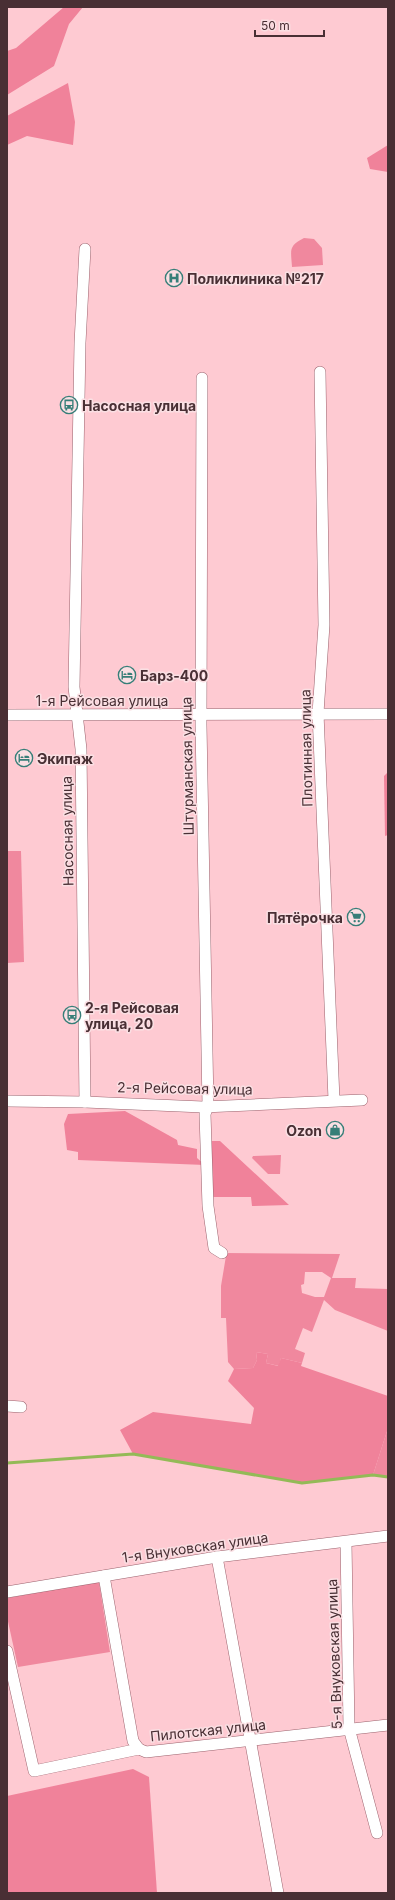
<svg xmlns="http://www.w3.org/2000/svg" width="395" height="1900" font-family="Inter,sans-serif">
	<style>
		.green { fill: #f0889e; fill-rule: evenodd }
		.forest { fill: #f0829a }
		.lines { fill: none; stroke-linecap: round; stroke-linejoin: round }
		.stream { stroke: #93ba57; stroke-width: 3 }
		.minor-casing { stroke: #9b626d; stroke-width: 12 }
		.minor { stroke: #fff; stroke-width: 11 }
		.labels { text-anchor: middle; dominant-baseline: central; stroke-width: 3; stroke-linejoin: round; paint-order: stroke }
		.poi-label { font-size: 14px; font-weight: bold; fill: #492f34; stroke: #fadfe3; text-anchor: start }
		.street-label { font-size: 14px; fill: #492f34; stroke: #fadfe3 }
	</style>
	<rect width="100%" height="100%" fill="#fecad2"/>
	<g class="green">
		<path d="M304,238L314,239L322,248L323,265L292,267C291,250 288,246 304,238Z"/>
		<polygon points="7,851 21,851 24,962 7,963"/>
		<polygon points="281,1155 280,1174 268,1174 252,1158 253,1156"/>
		<path d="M222,1253L340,1254L332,1278H356L355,1288L388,1289V1331L335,1310L324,1300L312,1332L303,1328L295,1349L305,1353L302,1363L281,1358L279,1366L266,1363L268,1354L256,1352L257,1360L253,1368L234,1369L228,1362L226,1318H221V1286L226,1256ZM305,1272H322L331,1278L324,1297H315L302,1293L301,1285L304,1284Z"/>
		<polygon points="388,1428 388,1477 373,1475"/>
		<polygon points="99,1582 110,1652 18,1667 7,1617 7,1598"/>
	</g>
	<g class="forest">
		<polygon points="64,7 83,7 69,24 54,66 7,95 7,51 16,48"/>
		<polygon points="68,83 75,122 73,145 27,136 7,145 7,116"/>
		<polygon points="388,145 388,172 370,169 367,158"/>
		<polygon points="388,772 388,835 385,836 384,776"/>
		<polygon points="125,1111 177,1140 178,1145 197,1149 197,1158 205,1165 78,1160 78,1152 67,1150 64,1124 68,1114"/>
		<polygon points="211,1141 220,1141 289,1205 252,1206 251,1197 213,1197"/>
		<polygon points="256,1352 268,1354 266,1363 278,1366 281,1358 302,1363 301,1366 388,1396 388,1428 373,1475 302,1483 133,1454 120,1430 153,1412 251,1424 254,1408 228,1381 234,1369 253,1368 257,1360"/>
		<polygon points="133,1769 149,1777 157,1893 7,1893 7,1796"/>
	</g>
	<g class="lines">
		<polyline class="stream" points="7,1463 133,1454 302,1483 373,1475 388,1477"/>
		<defs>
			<g id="minor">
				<polyline points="85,249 80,343 74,687 81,749 85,1102"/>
				<polyline points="320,372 324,625 318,713 334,1100"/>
				<polyline points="202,378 201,725 208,1106 205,1114 208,1206 214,1248 222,1253"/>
				<polyline points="7,715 388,714"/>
				<polyline points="7,1101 85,1102 203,1107 362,1100"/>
				<polyline points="7,1406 21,1407"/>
				<polyline points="346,1542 349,1728 377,1833"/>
				<polyline points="217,1557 278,1893"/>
				<polyline points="104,1576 133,1741 139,1749"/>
				<polyline points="7,1592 217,1557 388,1536"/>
				<polyline points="7,1651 34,1771 139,1749 146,1752 388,1725"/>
			</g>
		</defs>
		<use href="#minor" class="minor-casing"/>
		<use href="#minor" class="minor"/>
	</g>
	<defs>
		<symbol id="hospital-ring" viewBox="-11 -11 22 22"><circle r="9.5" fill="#fadfe3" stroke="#377e78" stroke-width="1.5"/><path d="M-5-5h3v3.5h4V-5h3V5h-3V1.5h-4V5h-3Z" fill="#377e78"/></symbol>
		<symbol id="bus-ring" viewBox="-11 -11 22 22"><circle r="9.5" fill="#fadfe3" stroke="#377e78" stroke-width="1.5"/><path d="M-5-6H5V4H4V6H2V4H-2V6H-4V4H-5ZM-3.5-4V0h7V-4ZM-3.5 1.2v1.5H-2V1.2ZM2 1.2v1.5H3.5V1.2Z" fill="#377e78"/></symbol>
		<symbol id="hotel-ring" viewBox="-11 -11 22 22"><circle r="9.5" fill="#fadfe3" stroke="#377e78" stroke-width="1.5"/><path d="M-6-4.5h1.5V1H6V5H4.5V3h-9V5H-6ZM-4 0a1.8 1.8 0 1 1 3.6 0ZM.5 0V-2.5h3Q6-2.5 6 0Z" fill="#377e78"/></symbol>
		<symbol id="supermarket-ring" viewBox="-11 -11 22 22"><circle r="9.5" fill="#fadfe3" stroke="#377e78" stroke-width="1.5"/><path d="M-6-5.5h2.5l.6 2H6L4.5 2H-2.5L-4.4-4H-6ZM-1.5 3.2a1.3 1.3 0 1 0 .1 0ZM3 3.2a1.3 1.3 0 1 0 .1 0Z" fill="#377e78"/></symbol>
		<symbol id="shop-ring" viewBox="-11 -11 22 22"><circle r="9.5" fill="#fadfe3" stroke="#377e78" stroke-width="1.5"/><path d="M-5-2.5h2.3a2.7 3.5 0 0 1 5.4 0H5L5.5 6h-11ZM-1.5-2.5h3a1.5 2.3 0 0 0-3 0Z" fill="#377e78"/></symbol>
	</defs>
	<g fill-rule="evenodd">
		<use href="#hospital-ring" x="164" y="268" width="20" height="20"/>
		<use href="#bus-ring" x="59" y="395" width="20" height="20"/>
		<use href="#hotel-ring" x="117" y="665" width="20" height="20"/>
		<use href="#hotel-ring" x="14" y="748" width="20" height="20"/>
		<use href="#supermarket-ring" x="346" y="907" width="20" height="20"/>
		<use href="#bus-ring" x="62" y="1005" width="20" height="20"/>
		<use href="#shop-ring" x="325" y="1120" width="20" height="20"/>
	</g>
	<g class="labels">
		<g class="poi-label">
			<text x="187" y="278">Поликлиника №217</text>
			<text x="82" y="405">Насосная улица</text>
			<text x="140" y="675">Барз-400</text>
			<text x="37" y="758">Экипаж</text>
			<text x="343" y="917" text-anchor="end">Пятёрочка</text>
			<text x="85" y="1007">2-я Рейсовая<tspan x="85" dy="16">улица, 20</tspan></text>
			<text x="322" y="1130" text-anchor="end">Ozon</text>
		</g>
		<g class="street-label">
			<text x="102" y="700">1-я Рейсовая улица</text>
			<text transform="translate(306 748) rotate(-91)">Плотинная улица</text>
			<text transform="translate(187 766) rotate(-91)">Штурманская улица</text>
			<text transform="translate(67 831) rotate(-91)">Насосная улица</text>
			<text transform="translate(185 1088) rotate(1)">2-я Рейсовая улица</text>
			<text transform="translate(195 1547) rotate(-8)">1-я Внуковская улица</text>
			<text transform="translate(334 1654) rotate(-92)">5-я Внуковская улица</text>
			<text transform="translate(208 1730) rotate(-6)">Пилотская улица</text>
		</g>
	</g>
	<rect width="395" height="1900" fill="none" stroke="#492f34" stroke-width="16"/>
	<path d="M255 30v6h69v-6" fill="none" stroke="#492f34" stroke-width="2"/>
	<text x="261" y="30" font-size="12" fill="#492f34" stroke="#fadfe3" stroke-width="3" paint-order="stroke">50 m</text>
</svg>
